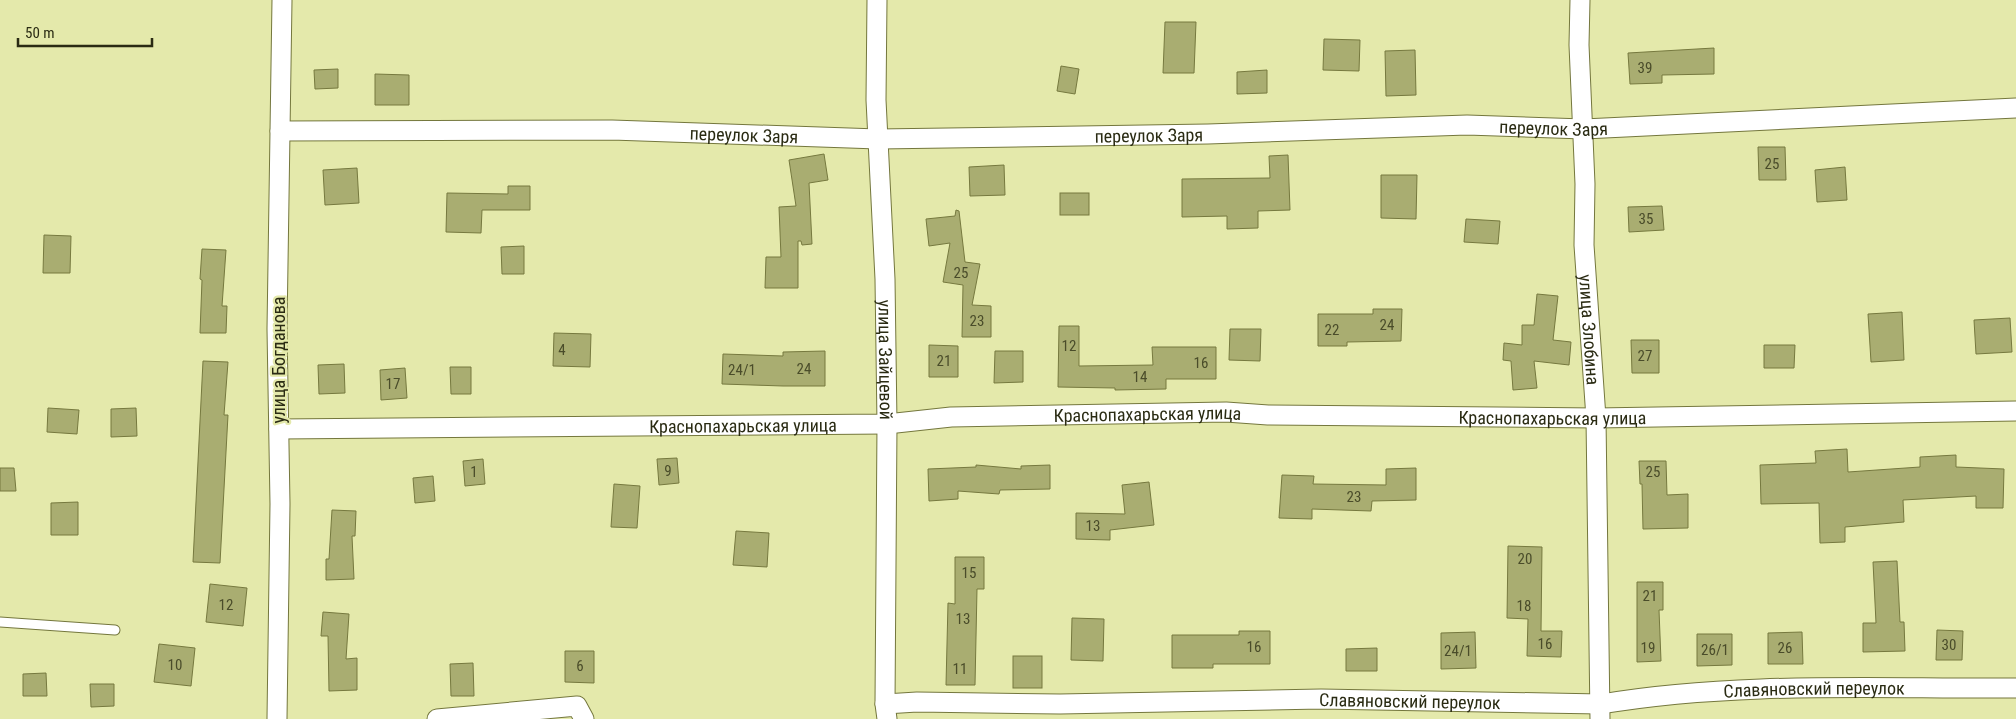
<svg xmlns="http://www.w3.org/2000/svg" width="2016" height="719" font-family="'Roboto Condensed',sans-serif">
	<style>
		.building { fill: #a9ad71; stroke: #76793f }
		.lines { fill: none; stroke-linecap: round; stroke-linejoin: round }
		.service-casing { stroke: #74773d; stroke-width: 11 }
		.minor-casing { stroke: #74773d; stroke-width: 21 }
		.service { stroke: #fff; stroke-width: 9 }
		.minor { stroke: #fff; stroke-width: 19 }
		.labels { text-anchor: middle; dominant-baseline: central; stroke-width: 4.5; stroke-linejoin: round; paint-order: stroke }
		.number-label { font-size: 15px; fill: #4a4c2a }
		.street-label { font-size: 18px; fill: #2a2b13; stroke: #e4e9ab }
	</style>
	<rect width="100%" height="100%" fill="#e4e9ab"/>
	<g class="building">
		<polygon points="1165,22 1196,22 1194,73 1163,73"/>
		<polygon points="1324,39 1360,40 1359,71 1323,70"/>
		<polygon points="1714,48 1714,74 1662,75 1662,83 1630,84 1628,53"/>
		<polygon points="1415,50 1416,95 1386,96 1385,51"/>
		<polygon points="1061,66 1079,69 1075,94 1057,91"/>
		<polygon points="338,69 338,88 315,89 314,70"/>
		<polygon points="1267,70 1267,93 1237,94 1237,72"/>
		<polygon points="375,74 409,75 409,105 375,105"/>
		<polygon points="1758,147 1785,147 1786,180 1759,180"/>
		<polygon points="824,154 828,180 809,183 812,244 802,245 801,241 798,241 798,288 765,288 766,257 781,257 779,207 796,206 789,160"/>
		<polygon points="1288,155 1290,210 1258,211 1258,228 1227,229 1227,216 1182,217 1182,179 1270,178 1269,156"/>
		<polygon points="1004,165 1005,195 970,196 969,167"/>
		<polygon points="1845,167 1847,200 1817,202 1815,170"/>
		<polygon points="357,168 359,203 325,205 323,170"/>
		<polygon points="1381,175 1417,175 1416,219 1381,218"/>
		<polygon points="508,186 530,186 530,210 482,210 481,233 446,232 447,193 508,194"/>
		<rect x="1060" y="193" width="29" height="22"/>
		<polygon points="1662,206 1664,230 1629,232 1628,207"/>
		<polygon points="956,210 959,211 965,262 980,264 972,305 991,306 991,337 962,337 963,285 943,282 950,243 929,246 926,219 955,216"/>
		<polygon points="1466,219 1500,221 1498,244 1464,242"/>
		<polygon points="44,235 71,236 70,273 43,273"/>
		<polygon points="524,246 524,274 502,274 501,247"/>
		<polygon points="202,249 226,250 222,306 227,306 226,333 200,333 202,280 200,279"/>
		<polygon points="1537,294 1558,296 1553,340 1571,342 1569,365 1534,361 1537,388 1513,390 1511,361 1503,360 1504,343 1522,345 1522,325 1534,325"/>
		<polygon points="1373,309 1402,309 1401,341 1347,342 1347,346 1318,346 1318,314 1373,314"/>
		<polygon points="1902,312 1904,360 1871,362 1868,314"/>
		<polygon points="2010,318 2012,352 1976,354 1974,320"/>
		<polygon points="1059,326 1079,326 1079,366 1153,365 1152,347 1216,347 1216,379 1166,379 1166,389 1115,390 1115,388 1058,387"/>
		<polygon points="1230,329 1261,329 1260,361 1229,360"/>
		<polygon points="554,333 591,334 590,367 553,366"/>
		<polygon points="1631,340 1659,340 1659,373 1632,373"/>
		<polygon points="929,345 958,346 958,377 929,377"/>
		<polygon points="1764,345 1795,345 1794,368 1764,368"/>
		<polygon points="825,351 825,386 783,386 722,384 723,354 783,356 783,352"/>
		<polygon points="995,351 1023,351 1023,382 994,383"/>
		<polygon points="203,361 228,362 224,415 228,415 220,563 193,562"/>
		<polygon points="344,364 345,393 319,394 318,365"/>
		<polygon points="450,367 471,367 471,394 451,394"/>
		<polygon points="405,368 407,398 381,400 380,370"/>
		<polygon points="48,408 79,410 77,434 47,432"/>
		<polygon points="136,408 137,436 111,437 111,409"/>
		<polygon points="1847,449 1848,472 1920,467 1920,457 1956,455 1956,467 2004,469 2003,508 1976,508 1976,496 1903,500 1904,522 1845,527 1845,542 1820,543 1819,503 1761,504 1760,465 1816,463 1815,451"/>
		<polygon points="677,458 679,483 659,485 657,459"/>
		<polygon points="483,459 485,484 465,486 463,461"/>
		<polygon points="1639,461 1666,461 1667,495 1688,494 1688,528 1643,529 1642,484 1640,484"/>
		<polygon points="976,465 1021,469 1021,466 1050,465 1050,489 1000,490 999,494 958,491 958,499 929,501 928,469 976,467"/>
		<polygon points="0,468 14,468 16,491 0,491"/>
		<polygon points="1416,468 1416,500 1372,501 1371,511 1312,509 1312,519 1279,518 1282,475 1314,476 1313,484 1386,485 1386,469"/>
		<polygon points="433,476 435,501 415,503 413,478"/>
		<polygon points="1149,482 1154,525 1110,530 1110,540 1076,539 1076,513 1125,514 1122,485"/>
		<polygon points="614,484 640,486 637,528 611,527"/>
		<polygon points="78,502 78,535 51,535 51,503"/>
		<polygon points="332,510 356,511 355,536 352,536 354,579 326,580 326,559 329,559"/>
		<polygon points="736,531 769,533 767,567 733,565"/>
		<polygon points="1508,546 1542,547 1541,631 1562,631 1561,657 1527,656 1528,619 1507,618"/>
		<polygon points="955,557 984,557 984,589 977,589 975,685 946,685 948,603 955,604"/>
		<polygon points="1897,561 1900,622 1904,622 1905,651 1863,652 1863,623 1876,623 1873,562"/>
		<polygon points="1637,582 1663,582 1663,610 1659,610 1661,661 1637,662"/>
		<polygon points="210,584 247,588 243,626 206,622"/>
		<polygon points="323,612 349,614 346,659 357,658 357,690 329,691 328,636 321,636"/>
		<polygon points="1072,618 1104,619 1103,661 1071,660"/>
		<polygon points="1937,630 1963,631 1962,660 1936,660"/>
		<polygon points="1239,631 1270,631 1270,664 1213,664 1213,668 1172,668 1172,635 1239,635"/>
		<polygon points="1475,632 1476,668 1441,669 1441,633"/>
		<polygon points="1802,632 1803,664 1768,664 1768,633"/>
		<polygon points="1697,634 1732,634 1732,665 1697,666"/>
		<polygon points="159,644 195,648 191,686 154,682"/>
		<polygon points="1377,648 1377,671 1346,671 1346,649"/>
		<polygon points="565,651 594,651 594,683 565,682"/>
		<rect x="1013" y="656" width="29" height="32"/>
		<polygon points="473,663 474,696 451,696 450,664"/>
		<polygon points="46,673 47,696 23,696 23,674"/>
		<polygon points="90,684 114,684 114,706 91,707"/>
	</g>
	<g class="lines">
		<defs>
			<polyline id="service" points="0,622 115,630"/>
			<g id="minor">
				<path id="s1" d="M877,0L876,100L885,279L887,424L885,704L887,719"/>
				<path id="s2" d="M1580,0L1579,45L1585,184L1584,245L1596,418L1600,719"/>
				<path id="s3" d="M280,131L612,130L878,139L1208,134L1467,125L1584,129L2016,108"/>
				<path id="s4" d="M279,429L887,424L951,417L1226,412L1268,415L1596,418L2016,411"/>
				<path id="s5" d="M885,704L917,702L1060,704L1321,699L1601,704C1737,681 1878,689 2016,688"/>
				<polyline points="277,719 280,504 277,329 282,0"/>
				<polyline points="437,719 577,706 584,719"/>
			</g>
		</defs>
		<use href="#service" class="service-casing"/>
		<use href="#minor" class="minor-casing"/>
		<use href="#service" class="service"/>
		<use href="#minor" class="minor"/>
	</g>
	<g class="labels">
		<g class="number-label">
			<text x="1645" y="68">39</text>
			<text x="1772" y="164">25</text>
			<text x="1646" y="219">35</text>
			<text x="961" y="273">25</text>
			<text x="977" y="321">23</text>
			<text x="1387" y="325">24</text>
			<text x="1332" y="330">22</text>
			<text x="1069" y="346">12</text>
			<text x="562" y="350">4</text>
			<text x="1645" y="356">27</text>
			<text x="944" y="361">21</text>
			<text x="1201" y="363">16</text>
			<text x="804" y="369">24</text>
			<text x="742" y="370">24/1</text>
			<text x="1140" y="377">14</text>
			<text x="393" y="384">17</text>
			<text x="668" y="471">9</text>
			<text x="474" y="472">1</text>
			<text x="1653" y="472">25</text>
			<text x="1354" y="497">23</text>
			<text x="1093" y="526">13</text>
			<text x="1525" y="559">20</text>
			<text x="969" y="573">15</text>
			<text x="1650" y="596">21</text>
			<text x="226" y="605">12</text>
			<text x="1524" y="606">18</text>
			<text x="963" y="619">13</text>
			<text x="1545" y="644">16</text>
			<text x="1949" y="645">30</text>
			<text x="1254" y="647">16</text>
			<text x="1648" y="648">19</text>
			<text x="1785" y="648">26</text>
			<text x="1715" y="650">26/1</text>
			<text x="1458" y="651">24/1</text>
			<text x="175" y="665">10</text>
			<text x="580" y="666">6</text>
			<text x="960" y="669">11</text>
		</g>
		<g class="street-label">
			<text stroke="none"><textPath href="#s3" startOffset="1274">переулок Заря</textPath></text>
			<text stroke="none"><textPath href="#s3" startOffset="464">переулок Заря</textPath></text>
			<text stroke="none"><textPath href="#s3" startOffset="869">переулок Заря</textPath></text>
			<text stroke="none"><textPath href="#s2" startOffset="330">улица Злобина</textPath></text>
			<text stroke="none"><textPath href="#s1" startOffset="360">улица Зайцевой</textPath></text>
			<text transform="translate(278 360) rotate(-90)">улица Богданова</text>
			<text stroke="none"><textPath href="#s4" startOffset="869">Краснопахарьская улица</textPath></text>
			<text stroke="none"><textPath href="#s4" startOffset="1274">Краснопахарьская улица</textPath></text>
			<text stroke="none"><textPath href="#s4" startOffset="464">Краснопахарьская улица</textPath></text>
			<text stroke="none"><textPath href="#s5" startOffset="930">Славяновский переулок</textPath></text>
			<text stroke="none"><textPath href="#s5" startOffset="525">Славяновский переулок</textPath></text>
		</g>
	</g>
	<path d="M18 38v8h134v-8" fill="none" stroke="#2a2b13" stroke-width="2.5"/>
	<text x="25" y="38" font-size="15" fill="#2a2b13" stroke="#e4e9ab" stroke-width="4" paint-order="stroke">50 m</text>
</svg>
